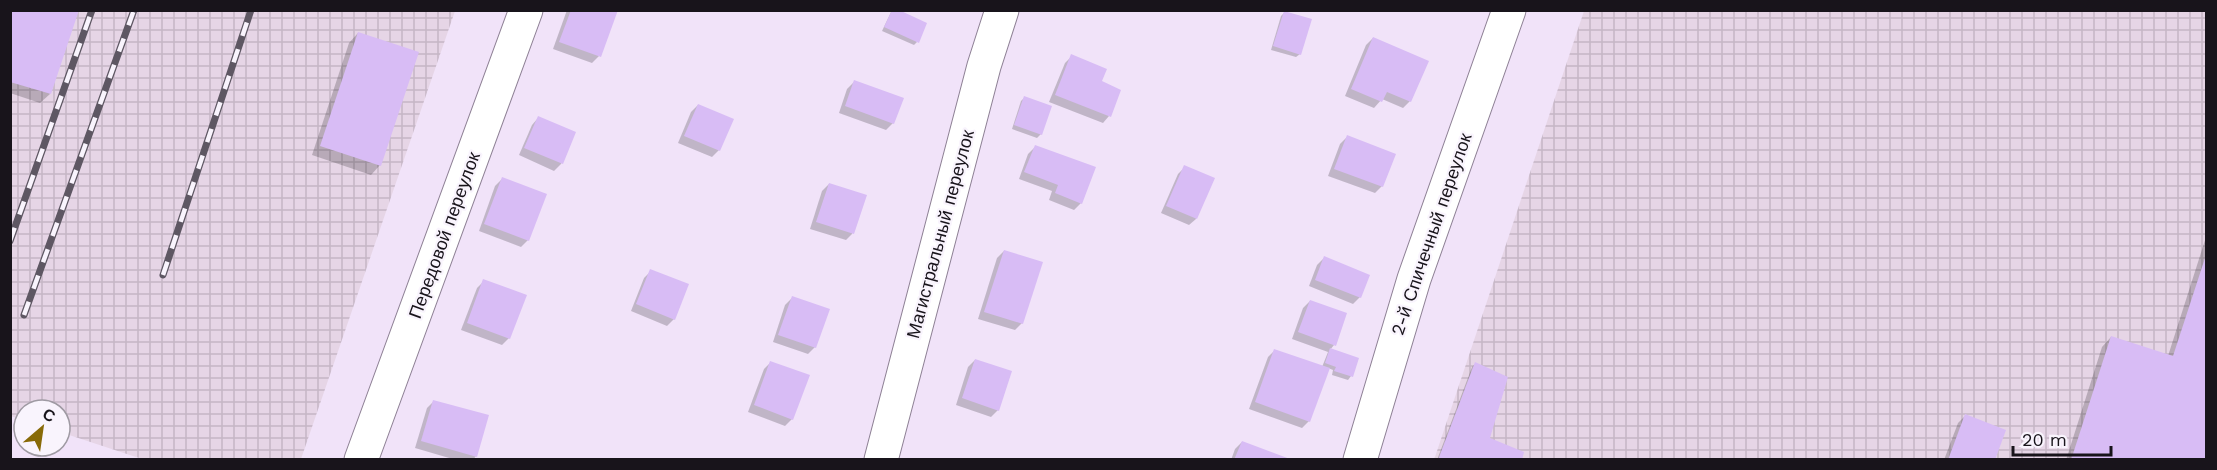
<svg xmlns="http://www.w3.org/2000/svg" width="2217" height="470" font-family="'Work Sans',sans-serif">
	<style>
		.industrial { fill: url(#industrial-grid) }
		.shadow { fill: #0003 }
		.building { fill: #d8bcf5 }
		.lines { fill: none; stroke-linecap: round; stroke-linejoin: round }
		.minor-casing { stroke: #8e8195; stroke-width: 35 }
		.minor { stroke: #fff; stroke-width: 33 }
		.rail-casing { stroke: #5e5763; stroke-width: 7 }
		.rail { stroke: #f9f4fd; stroke-width: 4.5; stroke-dasharray: 14; stroke-linecap: butt }
		.labels { text-anchor: middle; dominant-baseline: central; stroke-width: 4.5; stroke-linejoin: round; paint-order: stroke }
		.street-label { font-size: 18px; fill: #18141b; stroke: #f9f4fd }
	</style>
	<defs>
		<pattern id="industrial-grid" width="8" height="8" patternUnits="userSpaceOnUse" patternTransform="scale(1.5)"><rect width="8" height="8" fill="#e6d5e6"/><path d="M0 4h8M4 0v8" fill="none" stroke="#c5b6c5"/></pattern>
	</defs>
	<rect width="100%" height="100%" fill="#f1e3f9"/>
	<g class="industrial">
		<polygon points="11,11 455,11 301,459 142,459 60,432 60,410 24,410 24,421 11,416"/>
		<polygon points="1584,11 2206,11 2206,459 1434,460"/>
	</g>
	<g class="shadow">
		<polygon points="10,10 50,94 40,103 10,93"/>
		<polygon points="567,10 616,10 599,56 592,63 553,49"/>
		<polygon points="892,10 917,42 914,45 882,31"/>
		<polygon points="1285,12 1300,54 1296,57 1271,50 1281,16"/>
		<polygon points="358,33 380,165 371,175 312,155 349,43"/>
		<polygon points="1373,38 1410,101 1403,108 1382,99 1374,108 1345,96 1366,45"/>
		<polygon points="1072,56 1109,116 1103,123 1049,102 1065,63"/>
		<polygon points="854,82 893,123 886,130 839,113 847,89"/>
		<polygon points="1025,97 1041,134 1037,138 1012,129 1021,101"/>
		<polygon points="698,105 719,150 712,157 678,143 691,112"/>
		<polygon points="538,118 574,133 561,164 554,171 519,155 532,125"/>
		<polygon points="1347,137 1382,186 1375,193 1328,176 1340,144"/>
		<polygon points="1035,147 1081,203 1074,210 1049,200 1052,191 1019,179 1028,154"/>
		<polygon points="1185,167 1196,219 1189,225 1161,213 1178,174"/>
		<polygon points="502,179 528,240 521,247 479,231 495,186"/>
		<polygon points="829,184 865,196 852,234 846,240 810,229 822,191"/>
		<polygon points="2206,237 2206,460 2066,460 2102,347 2111,337 2168,356"/>
		<polygon points="1004,251 1022,323 1015,330 978,319 997,258"/>
		<polygon points="1324,258 1360,297 1353,304 1309,286 1317,265"/>
		<polygon points="651,271 674,319 667,326 631,311 644,278"/>
		<polygon points="484,281 509,338 502,345 461,330 477,288"/>
		<polygon points="792,298 815,347 808,354 773,342 785,305"/>
		<polygon points="1310,301 1334,345 1330,350 1351,376 1348,380 1332,375 1333,370 1328,368 1309,421 1302,428 1249,409 1268,357 1275,350 1322,367 1328,352 1292,339 1303,308"/>
		<polygon points="975,360 998,410 991,417 956,405 968,367"/>
		<polygon points="771,362 792,419 785,426 748,412 764,369"/>
		<polygon points="1476,363 1488,439 1521,460 1437,460 1472,367"/>
		<polygon points="434,401 476,456 473,460 456,460 415,448 427,408"/>
		<polygon points="1965,416 1993,460 1944,460 1958,423"/>
		<polygon points="1242,442 1286,460 1231,460 1235,449"/>
	</g>
	<g class="building">
		<polygon points="10,10 79,10 51,94 10,82"/>
		<polygon points="571,10 618,10 601,57 559,42"/>
		<polygon points="892,10 899,10 927,23 919,43 884,27"/>
		<polygon points="1284,11 1312,19 1301,55 1273,46"/>
		<polygon points="358,32 419,52 381,166 320,146"/>
		<polygon points="1373,37 1429,61 1411,102 1387,92 1382,102 1351,89"/>
		<polygon points="1071,54 1107,69 1102,81 1121,90 1111,117 1055,95"/>
		<polygon points="854,80 904,98 894,124 845,106"/>
		<polygon points="1024,96 1052,106 1042,135 1014,125"/>
		<polygon points="698,104 734,119 720,151 684,136"/>
		<polygon points="538,116 576,132 563,164 524,148"/>
		<polygon points="1347,135 1396,154 1383,187 1334,169"/>
		<polygon points="1035,145 1096,167 1082,204 1055,193 1058,185 1024,172"/>
		<polygon points="1184,165 1215,178 1197,219 1166,206"/>
		<polygon points="502,177 547,194 529,241 484,224"/>
		<polygon points="829,183 867,195 854,234 816,222"/>
		<polygon points="1004,250 1043,262 1023,324 984,312"/>
		<polygon points="2206,255 2206,460 2071,460 2111,336 2173,356"/>
		<polygon points="1324,256 1370,275 1361,298 1315,280"/>
		<polygon points="650,269 689,284 675,320 636,304"/>
		<polygon points="483,279 527,295 510,339 467,323"/>
		<polygon points="792,296 830,309 816,348 778,335"/>
		<polygon points="1310,300 1347,313 1336,346 1298,332"/>
		<polygon points="1330,348 1359,358 1353,377 1334,371 1336,367 1325,363"/>
		<polygon points="1274,349 1330,368 1310,422 1255,402"/>
		<polygon points="975,359 1012,371 999,411 962,398"/>
		<polygon points="770,361 810,375 793,420 754,405"/>
		<polygon points="1475,362 1508,377 1490,438 1524,452 1522,460 1438,460"/>
		<polygon points="433,400 489,415 477,457 421,441"/>
		<polygon points="1965,414 2006,430 1995,460 1948,460"/>
		<polygon points="1242,441 1290,459 1290,460 1234,460"/>
	</g>
	<g class="lines">
		<defs>
			<g id="minor">
				<polyline points="361,460 526,10"/>
				<polyline points="881,460 984,66 1002,10"/>
				<polyline points="1360,460 1414,279 1509,10"/>
			</g>
		</defs>
		<use href="#minor" class="minor-casing"/>
		<use href="#minor" class="minor"/>
		<defs>
			<g id="rail">
				<polyline points="10,241 92,10"/>
				<polyline points="163,275 251,10"/>
				<polyline points="24,315 134,10"/>
			</g>
		</defs>
		<use href="#rail" class="rail-casing"/>
		<use href="#rail" class="rail"/>
	</g>
	<g class="labels">
		<g class="street-label">
			<text transform="translate(940 234) rotate(-75)">Магистральный переулок</text>
			<text transform="translate(1431 234) rotate(-71)">2-й Спичечный переулок</text>
			<text transform="translate(444 235) rotate(-70)">Передовой переулок</text>
		</g>
	</g>
	<rect width="2217" height="470" fill="none" stroke="#18141b" stroke-width="24"/>
	<g transform="translate(42 428) rotate(29)"><circle r="28" fill="#f9f4fd" stroke="#9f9aa3" stroke-width="1.5"/>
	<path d="M0-4.5L10 22L0 15L-10 22Z" fill="#886a08"/>
	<text y="-9" font-size="16" font-weight="bold" text-anchor="middle" fill="#18141b">С</text>
	</g>
	<path d="M2013 446v9h98v-9" fill="none" stroke="#18141b" stroke-width="3"/>
	<text x="2022" y="446" font-size="18" fill="#18141b" stroke="#f9f4fd" stroke-width="4.5" paint-order="stroke">20 m</text>
</svg>
